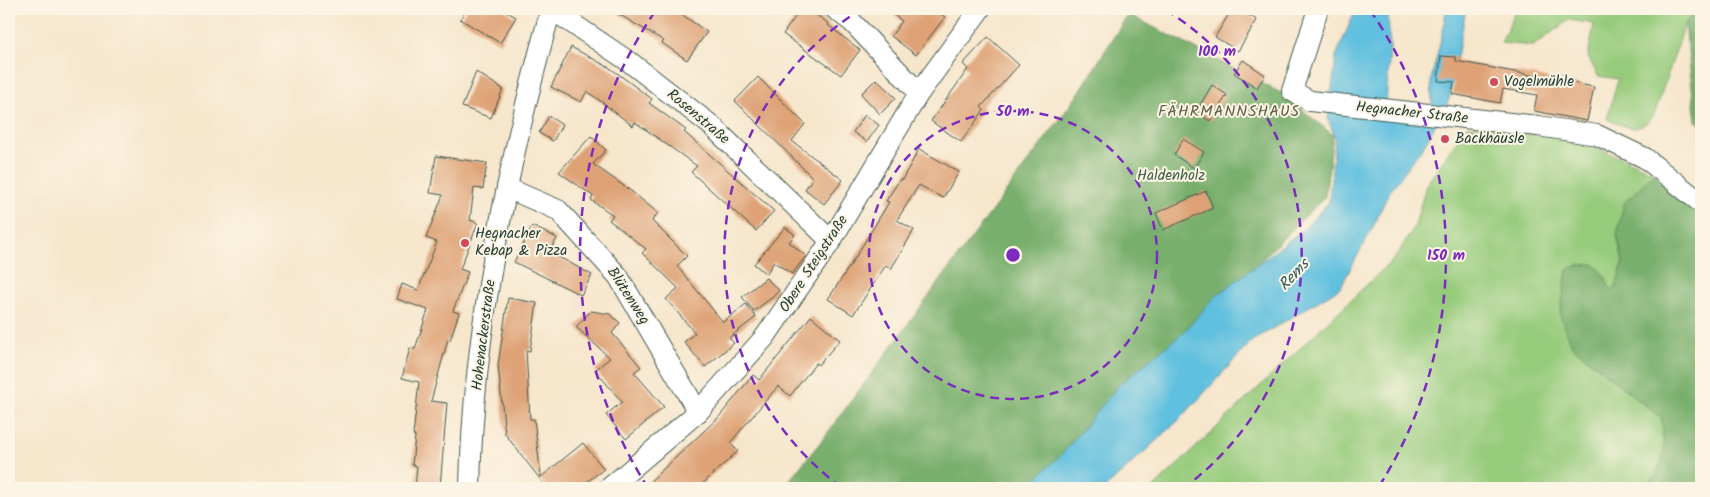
<svg xmlns="http://www.w3.org/2000/svg" width="1710" height="497" font-family="Kalam,sans-serif">
	<style>
		.green { fill: #96cb7c; stroke: #5a8458 }
		.forest { fill: #78af6c; stroke: #4c7650 }
		.water { fill: #61c0df; stroke: #407e8a }
		.building { fill: #dea276 }
		.lines { fill: none; stroke-linecap: round; stroke-linejoin: round }
		.minor-casing { stroke: #3f564b; stroke-width: 22 }
		.minor { stroke: #fff; stroke-width: 20 }
		.ring { fill: none; stroke: #7b2cbf; stroke-width: 2.5; stroke-dasharray: 9 6 }
		.poi-dot { fill: #d1495b; stroke: #fcf5e5; stroke-width: 2 }
		.labels { text-anchor: middle; dominant-baseline: central; stroke-width: 4; stroke-linejoin: round; paint-order: stroke }
		.poi-label { font-size: 15px; fill: #1f3d34; stroke: #fcf5e5; text-anchor: start }
		.street-label { font-size: 15px; fill: #1f3d34; stroke: #fcf5e5 }
		.park-label { font-size: 15px; fill: #3d6046; stroke: #fcf5e5 }
		.neighbourhood-label { font-size: 16px; letter-spacing: 1px; fill: #62604b; stroke: #fcf5e5 }
		.water-label { font-size: 16px; font-style: italic; fill: #305e5f; stroke: #fcf5e5 }
		.centre { fill: #7b2cbf; stroke: #fcf5e5; stroke-width: 2.5 }
		.ring-label { font-size: 15px; text-anchor: middle; font-weight: bold; fill: #7b2cbf; stroke: #fcf5e5; stroke-width: 4; stroke-linejoin: round; paint-order: stroke }
	</style>
	<rect width="100%" height="100%" fill="#fcf5e5"/>
	<filter id="ink" filterUnits="userSpaceOnUse"><feTurbulence type="fractalNoise" baseFrequency=".02" numOctaves="2"/><feDisplacementMap in="SourceGraphic" scale="10" xChannelSelector="R" yChannelSelector="G"/><feConvolveMatrix kernelMatrix="1 2 1 2 8 2 1 2 1" color-interpolation-filters="sRGB"/></filter>
	<filter id="wash" filterUnits="userSpaceOnUse"><feTurbulence type="fractalNoise" baseFrequency=".0096" numOctaves="4" result="noise"/><feDisplacementMap in="SourceGraphic" scale="20" xChannelSelector="R" yChannelSelector="G"/><feGaussianBlur stdDeviation="1.12" result="paint"/><feColorMatrix in="noise" values="0 0 0 0 0 0 0 0 0 0 0 0 0 0 0 0 0 1.4 0 .05"/><feComposite in="paint" operator="in"/></filter>
	<g filter="url(#wash)">
		<rect width="100%" height="100%" fill="#f6e6cc"/>
		<g class="green">
			<path d="M1516,9H1696L1685,24L1654,115C1637,135 1628,128 1607,119L1618,79L1598,76L1588,57L1594,24L1569,20L1533,46L1501,43Z"/>
			<polygon points="1467,126 1566,135 1643,167 1654,173 1617,235 1623,262 1615,290 1610,288 1604,275 1572,346 1662,419 1664,453 1656,476 1639,488 1153,488 1395,258 1415,226 1426,185"/>
		</g>
		<g class="forest">
			<polygon points="1696,9 1701,9 1701,125 1696,121 1685,24"/>
			<polygon points="1128,14 1283,94 1333,135 1325,197 1153,367 1043,488 783,488 823,439 1077,96"/>
			<polygon points="1654,173 1701,215 1701,488 1639,488 1656,476 1664,453 1662,419 1572,346 1560,315 1567,270 1578,265 1594,264 1604,275 1610,288 1615,290 1623,262 1617,235 1624,203"/>
		</g>
		<polygon class="water" points="1356,9 1390,9 1388,15 1390,48 1385,117 1432,105 1431,80 1444,26 1446,9 1466,9 1449,99 1442,114 1424,145 1388,194 1373,227 1340,288 1252,341 1181,418 1105,488 1026,488 1062,454 1119,385 1183,333 1216,296 1304,229 1329,202 1335,138 1328,119 1336,56"/>
		<g id="blocks">
			<g class="building">
				<polygon points="467,9 502,9 516,17 500,43 460,19"/>
				<polygon points="610,9 674,9 707,32 687,60 662,43 664,41"/>
				<polygon points="801,9 808,9 829,24 828,25 860,50 841,75 783,34"/>
				<polygon points="886,9 934,9 945,17 916,55 891,36 902,21"/>
				<polygon points="1232,9 1238,9 1257,20 1238,51 1215,37"/>
				<polygon points="988,37 1019,65 981,107 984,110 961,142 931,121 968,69 963,64"/>
				<polygon points="571,47 610,68 652,99 649,103 686,130 684,132 774,211 756,231 691,172 697,166 635,122 633,126 587,91 581,102 551,87"/>
				<polygon points="1441,56 1456,57 1456,61 1594,87 1587,121 1534,111 1537,95 1503,89 1500,103 1452,94 1454,82 1438,81"/>
				<polygon points="1243,60 1265,75 1257,88 1234,73"/>
				<polygon points="476,72 503,89 491,118 462,107"/>
				<polygon points="758,77 805,124 792,141 843,180 824,204 805,189 813,178 735,101"/>
				<polygon points="876,79 896,98 880,114 861,94"/>
				<polygon points="1212,85 1227,95 1210,121 1196,112"/>
				<polygon points="865,115 879,125 867,142 853,132"/>
				<polygon points="549,116 562,125 553,141 539,133"/>
				<polygon points="591,136 606,150 593,164 631,191 658,213 652,221 687,256 677,266 723,322 746,304 756,317 729,338 734,343 705,367 684,342 695,333 666,299 678,288 642,253 646,249 609,220 613,215 591,200 593,196 559,172"/>
				<polygon points="1183,139 1204,152 1194,168 1174,155"/>
				<polygon points="919,149 959,172 943,198 919,185 897,220 914,230 891,269 886,265 853,315 828,299 855,258 889,202 886,201 900,179 902,180"/>
				<polygon points="436,156 487,163 483,189 474,188 470,220 478,223 460,269 468,272 453,311 459,313 450,340 448,339 431,401 447,403 440,488 415,488 417,466 412,465 415,436 413,435 419,382 402,378 410,348 415,349 428,310 397,299 402,284 418,290 437,242 426,238 443,195 430,193"/>
				<polygon points="1206,191 1213,208 1163,230 1156,213"/>
				<polygon points="532,226 557,238 550,252 592,275 581,295 514,262"/>
				<polygon points="785,227 795,235 789,242 806,256 792,274 774,262 766,274 754,264"/>
				<polygon points="766,278 779,290 774,296 754,311 742,297"/>
				<polygon points="508,298 537,303 530,351 526,350 530,419 534,419 541,477 583,443 604,469 579,488 547,488 505,434 498,365"/>
				<polygon points="591,311 610,314 620,323 612,333 641,367 634,372 664,407 626,439 606,415 622,402 595,370 610,358 576,327"/>
				<polygon points="811,316 840,340 818,365 816,363 790,396 778,386 730,443 738,451 698,488 643,488 719,417 753,375 759,380"/>
			</g>
		</g>
	</g>
	<g filter="url(#ink)">
		<use href="#blocks" fill-opacity="0" stroke="#3f564b" stroke-width="1"/>
		<g class="lines">
			<defs>
				<g id="minor">
					<polyline points="551,9 631,63 712,126 831,241"/>
					<polyline points="835,9 852,22 919,93"/>
					<polyline points="1318,9 1292,91 1310,101 1538,126 1597,135 1645,158 1701,203"/>
					<polyline points="507,188 558,210 618,276 698,412"/>
					<path d="M470,488C473,328 508,163 551,9"/>
					<polyline points="609,488 698,412 765,337 831,241 919,93 980,9"/>
				</g>
			</defs>
			<use href="#minor" class="minor-casing"/>
			<use href="#minor" class="minor"/>
		</g>
	</g>
	<g class="ring">
		<circle cx="1013" cy="255" r="144"/>
		<path d="M841 487A289 289 0 0 1 860 10M1166 10A289 289 0 0 1 1185 487"/>
		<path d="M648 488A433 433 0 0 1 656 10M1370 10A433 433 0 0 1 1378 488"/>
	</g>
	<g class="poi-dot">
		<circle cx="1494" cy="82" r="5"/>
		<circle cx="1445" cy="139" r="5"/>
		<circle cx="465" cy="243" r="5"/>
	</g>
	<g class="labels">
		<g class="poi-label">
			<text x="1504" y="82">Vogelmühle</text>
			<text x="1455" y="139">Backhäusle</text>
			<text x="475" y="234">Hegnacher<tspan x="475" dy="17">Kebap &amp; Pizza</tspan></text>
		</g>
		<g class="street-label">
			<text transform="translate(1412 113) rotate(6)">Hegnacher Straße</text>
			<text transform="translate(698 117) rotate(40)">Rosenstraße</text>
			<text transform="translate(814 264) rotate(-57)">Obere Steigstraße</text>
			<text transform="translate(628 296) rotate(57)">Blütenweg</text>
			<text transform="translate(484 335) rotate(-83)">Hohenackerstraße</text>
		</g>
		<g class="park-label">
			<text x="1171" y="176">Haldenholz</text>
		</g>
		<g class="neighbourhood-label">
			<text x="1229" y="111">FÄHRMANNSHAUS</text>
		</g>
		<g class="water-label">
			<text transform="translate(1294 275) rotate(-47)">Rems</text>
		</g>
	</g>
	<circle cx="1013" cy="255" r="8" class="centre"/>
	<g class="ring-label">
		<text x="1217" y="56">100 m</text>
		<text x="1013" y="116">50 m</text>
		<text x="1446" y="260">150 m</text>
	</g>
	<rect width="1710" height="497" fill="none" stroke="#fcf5e5" stroke-width="30"/>
</svg>
